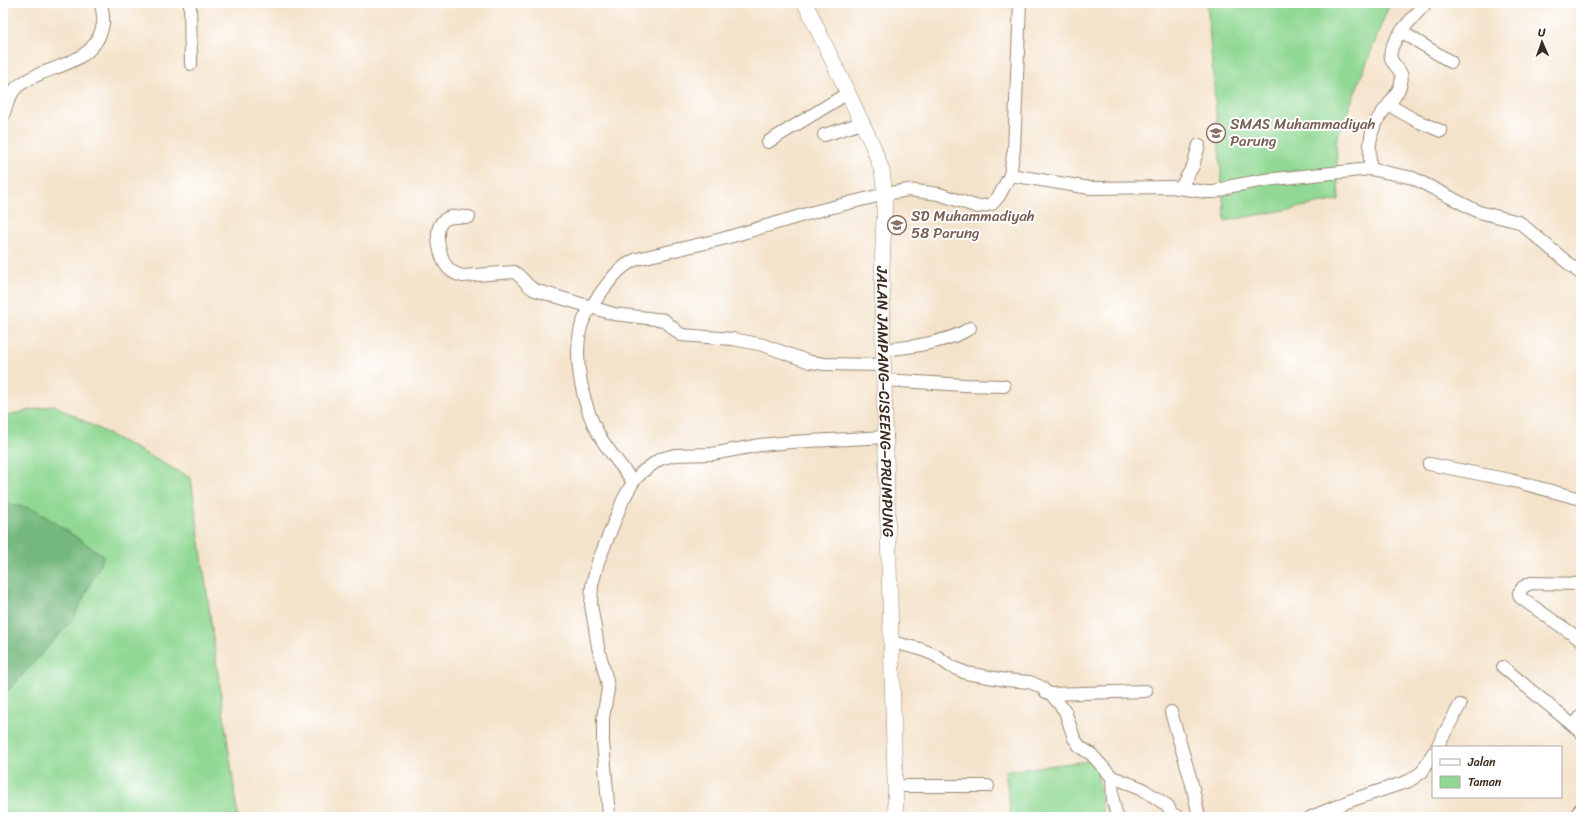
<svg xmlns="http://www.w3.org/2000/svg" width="1584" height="820" font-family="Sriracha,sans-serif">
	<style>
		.green { fill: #90d893; stroke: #668158 }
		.forest { fill: #74b87d; stroke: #58714e }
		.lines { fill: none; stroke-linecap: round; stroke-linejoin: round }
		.minor-casing { stroke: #988674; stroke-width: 14 }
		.major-casing { stroke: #988674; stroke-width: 16 }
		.minor { stroke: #fff; stroke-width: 12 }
		.major { stroke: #fff; stroke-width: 15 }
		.labels { text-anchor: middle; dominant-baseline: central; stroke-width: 4; stroke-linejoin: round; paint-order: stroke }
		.education-label { font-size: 15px; fill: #785e54; stroke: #fff; text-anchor: start }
		.street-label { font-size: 15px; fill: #3b2a1e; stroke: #fff }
	</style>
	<rect width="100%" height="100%" fill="#fff"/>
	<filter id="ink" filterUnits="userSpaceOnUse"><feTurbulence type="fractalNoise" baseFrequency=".025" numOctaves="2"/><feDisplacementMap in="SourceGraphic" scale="8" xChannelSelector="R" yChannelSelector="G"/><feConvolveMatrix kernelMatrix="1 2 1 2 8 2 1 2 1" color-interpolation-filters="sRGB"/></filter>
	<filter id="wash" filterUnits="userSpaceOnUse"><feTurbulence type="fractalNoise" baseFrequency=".012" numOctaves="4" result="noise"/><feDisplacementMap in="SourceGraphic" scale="16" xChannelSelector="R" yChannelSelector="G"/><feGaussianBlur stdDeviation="0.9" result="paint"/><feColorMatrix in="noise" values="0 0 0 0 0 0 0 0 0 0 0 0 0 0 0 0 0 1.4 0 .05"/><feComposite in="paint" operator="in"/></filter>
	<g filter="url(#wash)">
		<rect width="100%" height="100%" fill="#f4e3cb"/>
		<g class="green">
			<polygon points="1207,3 1390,3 1336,141 1339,200 1225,221"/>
			<polygon points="54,405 191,478 238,817 3,817 3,416"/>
			<polygon points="1096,760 1103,817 1011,817 1005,771"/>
		</g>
		<polygon class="forest" points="3,502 36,510 104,556 73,619 9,690 3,689"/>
	</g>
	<g filter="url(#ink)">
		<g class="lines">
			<defs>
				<g id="minor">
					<polyline points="190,3 191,64"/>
					<polyline points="1402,32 1451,62"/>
					<polyline points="1389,105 1415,120 1441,131"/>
					<path d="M3,116C6,107 9,95 16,88C23,81 33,77 42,73C69,63 97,56 103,24C104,18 102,9 101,3"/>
					<polyline points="824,135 862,123"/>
					<polyline points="768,142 848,93"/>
					<polyline points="1370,169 1413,178 1479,212 1519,222 1581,274"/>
					<path d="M1010,175L1090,188L1172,187L1206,192H1215L1232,186L1265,180L1370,169C1370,154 1368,139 1375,124C1381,111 1398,97 1401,83C1404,72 1397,69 1392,61C1383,45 1416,15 1426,3"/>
					<polyline points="1181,187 1193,166 1199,145"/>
					<path d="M469,217C461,217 451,215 444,220C432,228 440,261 449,269C453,273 458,275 463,276L514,272C523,277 526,286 535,290L614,314L664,320L681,335L733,339L763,345L810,362L825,364L884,365"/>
					<path d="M883,349C905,349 952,341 970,328"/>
					<polyline points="885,380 964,385 1004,386"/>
					<polyline points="1429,464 1510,480 1581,499"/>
					<path d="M633,482C622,466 608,451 599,435C583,407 574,362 580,331C583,317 592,305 600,294C610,280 620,266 637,259L722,239L817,211L885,194L908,190L939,194L978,207L992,204L999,196L1010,175L1014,149L1020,3"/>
					<polyline points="1581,584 1531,583 1523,587 1519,593 1520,597 1525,601 1581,640"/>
					<polyline points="892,642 920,649 935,655 950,666 966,673 1006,680 1030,682 1041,687 1046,692 1051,694 1146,691"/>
					<polyline points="1503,667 1581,732"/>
					<polyline points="1051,694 1065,711 1074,738 1080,747 1091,754 1112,777 1141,788 1168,806 1171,813 1178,817"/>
					<polyline points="1171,712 1192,784 1199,817"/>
					<polyline points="1574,726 1581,716"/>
					<polyline points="1437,747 1460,705"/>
					<polyline points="1112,777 1113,800 1117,817"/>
					<polyline points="895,786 988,786"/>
					<polyline points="609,817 603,741 603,718 608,689 607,681 598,647 595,628 591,605 592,585 598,562 623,500 633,482 642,472 660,459 675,455 712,454 760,445 791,442 887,437"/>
					<polyline points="1311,817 1352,800 1409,781 1422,772 1433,753"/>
					<polyline points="1575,817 1581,808"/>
				</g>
				<g id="major">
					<path id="s1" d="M805,3L873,146L882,171L885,194L882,269L883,349L896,817"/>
				</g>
			</defs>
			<use href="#minor" class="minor-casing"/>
			<use href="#major" class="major-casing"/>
			<use href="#minor" class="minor"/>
			<use href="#major" class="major"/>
		</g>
	</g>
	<defs>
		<symbol id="school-ring" viewBox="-11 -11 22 22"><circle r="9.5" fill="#fff" stroke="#8d6e63" stroke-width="1.5"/><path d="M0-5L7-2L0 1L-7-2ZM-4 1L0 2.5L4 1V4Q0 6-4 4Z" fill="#8d6e63"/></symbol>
	</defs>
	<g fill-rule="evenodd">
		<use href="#school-ring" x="1205" y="122" width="22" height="22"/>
		<use href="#school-ring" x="886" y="214" width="22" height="22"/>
	</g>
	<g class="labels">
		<g class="education-label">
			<text x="1230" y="124">SMAS Muhammadiyah<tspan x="1230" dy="17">Parung</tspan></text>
			<text x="911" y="216">SD Muhammadiyah<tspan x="911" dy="17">58 Parung</tspan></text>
		</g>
		<g class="street-label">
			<text stroke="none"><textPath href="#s1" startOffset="416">JALAN JAMPANG–CISEENG–PRUMPUNG</textPath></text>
		</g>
	</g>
	<rect width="1584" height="820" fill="none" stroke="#fff" stroke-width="16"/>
	<rect x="1432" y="746" width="130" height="52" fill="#ffffff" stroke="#b1aaa5"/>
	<rect x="1440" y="759" width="20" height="6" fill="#ffffff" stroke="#b1aaa5"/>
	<text x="1468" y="766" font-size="12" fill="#3b2a1e">Jalan</text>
	<rect x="1440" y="776" width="20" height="12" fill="#90d893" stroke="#b1aaa5"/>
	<text x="1468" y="786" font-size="12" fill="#3b2a1e">Taman</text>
	<g transform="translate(1542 42) rotate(358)" stroke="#ffffff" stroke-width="3" paint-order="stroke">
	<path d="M0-3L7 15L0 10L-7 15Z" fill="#3b2a1e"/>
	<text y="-6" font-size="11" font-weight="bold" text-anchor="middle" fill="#3b2a1e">U</text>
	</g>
</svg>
